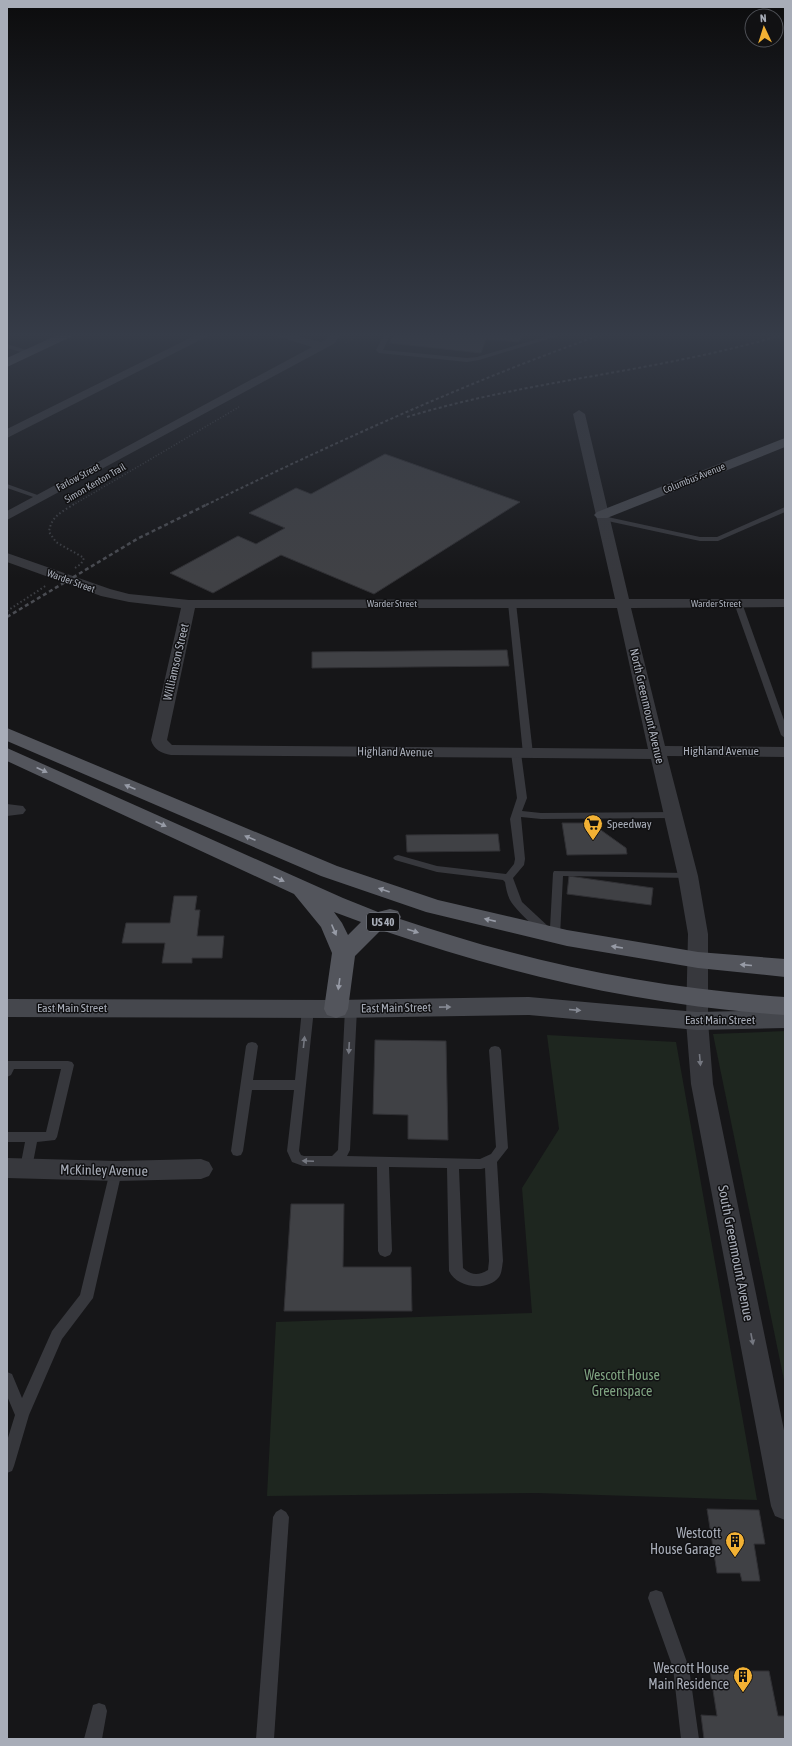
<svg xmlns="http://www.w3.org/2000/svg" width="792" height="1746" font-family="'Asap Condensed',sans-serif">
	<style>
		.green { fill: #1e261f }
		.building { fill: #404145; stroke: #303034 }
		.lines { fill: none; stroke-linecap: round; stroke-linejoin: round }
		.path-far1 { stroke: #3d3f44; stroke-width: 1.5; stroke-dasharray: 1 2; stroke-linecap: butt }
		.path { stroke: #3d3f44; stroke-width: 2; stroke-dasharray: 1.5 2.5; stroke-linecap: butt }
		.lane { fill: #37383d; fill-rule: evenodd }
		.street { fill: #37383d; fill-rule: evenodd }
		.secondary { fill: #45474d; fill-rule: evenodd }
		.primary { fill: #53555c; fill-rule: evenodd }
		.rail-far1 { stroke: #4a4c52; stroke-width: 2; stroke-dasharray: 3 2.5; stroke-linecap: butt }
		.rail { stroke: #4a4c52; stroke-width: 2.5; stroke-dasharray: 4 3; stroke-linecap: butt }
		.oneway { fill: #979ba6 }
		.oneway2 { fill: #858993 }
		.oneway3 { fill: #757881 }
		.labels { text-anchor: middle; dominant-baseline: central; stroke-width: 3; stroke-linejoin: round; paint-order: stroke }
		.far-street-label { font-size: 10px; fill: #a8adb8; stroke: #111113 }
		.shield { fill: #111113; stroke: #7b7e86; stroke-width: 1 }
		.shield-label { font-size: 11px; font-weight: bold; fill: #a8adb8 }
		.street-label { font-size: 12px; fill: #a8adb8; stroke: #111113 }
		.poi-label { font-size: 12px; fill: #a8adb8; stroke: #111113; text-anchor: start }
		.near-street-label { font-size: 14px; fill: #a8adb8; stroke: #111113 }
		.near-park-label { font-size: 14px; fill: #7fa381; stroke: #111113 }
		.near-poi-label { font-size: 14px; fill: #a8adb8; stroke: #111113; text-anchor: end }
	</style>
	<rect width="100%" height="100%" fill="#161618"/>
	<g class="green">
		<polygon points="785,1031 785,1385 713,1034"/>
		<polygon points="547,1035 676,1042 757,1500 537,1493 267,1496 276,1322 532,1313 522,1188 559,1129"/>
	</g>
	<g class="building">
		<polygon points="395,333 524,333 519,342 486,339 481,353 389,343"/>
		<polygon points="385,454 520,502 374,594 281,555 213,593 170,573 238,536 256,544 285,528 249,513 296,488 311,494"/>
		<polygon points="507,650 509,666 312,668 312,652"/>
		<polygon points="562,823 591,823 626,848 627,854 567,855"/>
		<polygon points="498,834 500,851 407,852 406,835"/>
		<polygon points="569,876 653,888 651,905 567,894"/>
		<polygon points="174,896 197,896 195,910 200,910 197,936 224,936 222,958 192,958 192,963 162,963 165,943 122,943 126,923 170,923"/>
		<polygon points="375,1040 446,1041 448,1140 408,1139 408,1115 373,1114"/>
		<polygon points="291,1204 344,1204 343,1267 411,1267 412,1311 284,1311"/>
		<polygon points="707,1509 759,1510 765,1544 754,1544 760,1581 742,1581 740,1573 717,1573"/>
		<polygon points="710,1671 769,1671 778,1716 785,1716 785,1739 704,1739 701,1715 717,1716"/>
	</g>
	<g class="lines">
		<g class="path-far1">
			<polyline points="346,343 359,333"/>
			<polyline points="73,505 239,407"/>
		</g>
		<g class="path">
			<path d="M74,504C62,512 51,516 49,532L56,542L84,558L81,564L75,568"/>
			<polyline points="7,611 47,585"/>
		</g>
		<g class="lane">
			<polygon points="385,333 391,333 383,350 467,358 477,357 558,333 568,333 479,360 467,362 379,353 376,350"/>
			<polygon points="7,344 33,352 34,353 31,355 7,348"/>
			<polygon points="7,484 43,497 44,498 39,499 7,488"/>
			<polygon points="785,507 785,512 718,541 700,541 603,520 599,518 603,516 700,537 717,537"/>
			<polygon points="509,601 512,601 516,603 533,754 528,757 523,754 508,603"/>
			<polygon points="735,601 738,601 742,603 785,723 785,738 781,735 734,603"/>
			<path d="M516,750L521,753L527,798L522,811L541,813L673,812L678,815L673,818L541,819L521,817L525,859L524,865L513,878L522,902L550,928L553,873L554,871L688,873L693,876L692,878L563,876L560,936L559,939C548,942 516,911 510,900C507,894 506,888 505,882L503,880L437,872L395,860L393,858L395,856L398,855L437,866L506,874L514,864L515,859L510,819L517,798L511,753Z"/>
			<path d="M308,1005L312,1006L314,1009L299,1151L301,1155L304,1156H332L338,1150L345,1009L347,1006H355L357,1009L350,1150L347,1156L480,1159L491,1154L496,1147L489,1050L491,1047L495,1046L499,1047L501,1050L508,1148L497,1162L503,1261C502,1266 502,1273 499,1277C487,1292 457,1288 449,1271L447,1168L389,1167L392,1251L390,1255L385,1257L380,1255L378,1251L377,1167L303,1166L292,1162L287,1151L294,1090H252L243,1151L241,1155L237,1156L233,1155L231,1151L246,1046L248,1043L252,1042L256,1043L258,1046L253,1080H295L302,1009L304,1006ZM485,1168L489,1261L488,1270C478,1276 471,1275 463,1268L459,1169H481Z"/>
			<polygon points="7,1061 68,1061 72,1062 74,1065 57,1137 55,1140 37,1142 32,1168 30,1172 26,1173 22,1172 20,1168 25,1142 7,1142 7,1132 46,1132 61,1069 14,1069 11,1075 7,1077"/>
			<polygon points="116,1166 120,1167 122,1171 93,1298 62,1339 29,1415 14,1466 12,1471 7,1473 7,1441 15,1415 7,1396 7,1372 12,1374 22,1398 52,1331 80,1295 110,1171 112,1167"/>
			<polygon points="281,1509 286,1512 289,1517 274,1739 256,1739 273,1517 276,1512"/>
			<polygon points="656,1590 662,1592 689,1668 699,1739 681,1739 673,1668 648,1598 650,1592"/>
			<polygon points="99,1703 105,1705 107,1711 102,1739 84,1739 93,1705"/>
		</g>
		<g class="street">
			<polygon points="200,333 214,333 7,438 7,429"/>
			<polygon points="267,333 286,333 321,342 327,339 330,333 341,333 335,343 326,348 7,520 7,511 312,347"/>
			<path d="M579,410L585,414L629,599H785V607L631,608L665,746L785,747V757L667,756L698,876L708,934V1021L713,1084L785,1435V1520L775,1516L771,1506L691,1084L686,1021L688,934L678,876L651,759L171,755C161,753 154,750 151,740L181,608L129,602L101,596L7,562V553L110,589L129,594L189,600L615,599L573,414ZM195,608H617L648,749L172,745L167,740Z"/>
			<polygon points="7,804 23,806 26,810 23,814 7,816"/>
			<polygon points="7,1158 116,1161 201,1159 209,1162 213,1169 209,1176 201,1179 116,1181 7,1178"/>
		</g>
		<g class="secondary">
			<polygon points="785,438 785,447 607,518 597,518 594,515 597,512"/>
			<polygon points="529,997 697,1012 785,1010 785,1028 697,1030 529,1015 336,1018 7,1017 7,999 336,1000"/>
		</g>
		<g class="primary">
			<polygon points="62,333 79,333 7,367 7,358"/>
			<polygon points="7,728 337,866 438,900 567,930 698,952 785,959 785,977 698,968 567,946 426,912 321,876 7,741"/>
			<path d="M7,748L343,898L378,912L390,909L398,911L401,917L400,919C527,962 651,988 785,997V1015C642,1005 516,976 381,930L355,956L348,1009L345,1015L336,1018L327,1015L324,1009L332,953L321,927L294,894L7,761ZM334,912L361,922L348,935L342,923Z"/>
		</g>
		<g class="rail-far1">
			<path d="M407,417C531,379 661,372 785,334"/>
			<path d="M206,505C336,442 469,381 606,333"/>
		</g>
		<polyline class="rail" points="7,617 137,539 208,504"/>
	</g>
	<defs><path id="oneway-solid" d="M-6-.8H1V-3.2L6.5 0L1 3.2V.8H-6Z"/></defs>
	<g class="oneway">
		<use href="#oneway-solid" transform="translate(42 770) rotate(25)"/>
		<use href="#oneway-solid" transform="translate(130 787) rotate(-157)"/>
		<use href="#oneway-solid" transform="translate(161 824) rotate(25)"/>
		<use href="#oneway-solid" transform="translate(250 838) rotate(-157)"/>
		<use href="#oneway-solid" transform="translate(279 879) rotate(25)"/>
		<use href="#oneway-solid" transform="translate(384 890) rotate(-161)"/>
		<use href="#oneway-solid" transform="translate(490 920) rotate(-167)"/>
		<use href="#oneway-solid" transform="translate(334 930) rotate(67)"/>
		<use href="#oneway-solid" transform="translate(413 931) rotate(18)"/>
		<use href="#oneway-solid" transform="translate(617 947) rotate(-171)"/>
		<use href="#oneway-solid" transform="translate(746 965) rotate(-175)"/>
		<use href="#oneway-solid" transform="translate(339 984) rotate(98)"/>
	</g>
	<g class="oneway2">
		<use href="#oneway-solid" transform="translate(445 1007) rotate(-1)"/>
		<use href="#oneway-solid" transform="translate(575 1010) rotate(5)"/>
	</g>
	<g class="oneway3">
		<use href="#oneway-solid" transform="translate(304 1042) rotate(-84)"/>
		<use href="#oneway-solid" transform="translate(349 1048) rotate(93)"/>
		<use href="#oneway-solid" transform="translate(700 1060) rotate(85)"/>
		<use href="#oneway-solid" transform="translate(308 1161) rotate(-177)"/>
		<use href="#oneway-solid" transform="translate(752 1339) rotate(79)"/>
	</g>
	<linearGradient id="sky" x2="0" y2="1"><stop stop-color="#0c0c0d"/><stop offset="0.58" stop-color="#363c48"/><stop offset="1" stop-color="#363c48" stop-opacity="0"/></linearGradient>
	<rect width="792" height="578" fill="url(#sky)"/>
	<defs>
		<symbol id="supermarket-pin" viewBox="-11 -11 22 30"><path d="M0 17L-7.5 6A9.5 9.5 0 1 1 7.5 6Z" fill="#f2b134" stroke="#111113"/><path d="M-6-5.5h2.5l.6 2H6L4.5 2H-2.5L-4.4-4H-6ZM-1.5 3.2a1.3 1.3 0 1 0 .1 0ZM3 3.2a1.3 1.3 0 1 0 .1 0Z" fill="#111"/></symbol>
		<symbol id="building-pin" viewBox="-11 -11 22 30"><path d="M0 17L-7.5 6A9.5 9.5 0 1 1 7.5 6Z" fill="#f2b134" stroke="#111113"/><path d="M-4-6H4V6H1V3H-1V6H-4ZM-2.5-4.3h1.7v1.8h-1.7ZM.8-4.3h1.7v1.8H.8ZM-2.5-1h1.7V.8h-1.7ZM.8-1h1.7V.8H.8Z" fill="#111"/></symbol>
	</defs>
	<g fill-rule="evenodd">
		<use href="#supermarket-pin" x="582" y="813" width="22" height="30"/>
		<use href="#building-pin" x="724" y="1530" width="22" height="30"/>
		<use href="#building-pin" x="732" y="1665" width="22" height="30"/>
	</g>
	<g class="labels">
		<g class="far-street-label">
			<text transform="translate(78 477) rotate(-28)">Farlow Street</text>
			<text transform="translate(694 478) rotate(-22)">Columbus Avenue</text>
			<text transform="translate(95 483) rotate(-30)">Simon Kenton Trail</text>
			<text transform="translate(71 581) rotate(20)">Warder Street</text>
			<text x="392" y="603">Warder Street</text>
			<text x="716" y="603">Warder Street</text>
		</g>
		<rect class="shield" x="367" y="913" width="32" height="18" rx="3"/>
		<g class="shield-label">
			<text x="383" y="922">US 40</text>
		</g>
		<g class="street-label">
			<text transform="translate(176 662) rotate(-77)">Williamson Street</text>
			<text transform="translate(647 706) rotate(77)">North Greenmount Avenue</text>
			<text x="721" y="751">Highland Avenue</text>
			<text transform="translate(395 752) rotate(1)">Highland Avenue</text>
			<text x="72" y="1008">East Main Street</text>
			<text transform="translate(396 1008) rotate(-1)">East Main Street</text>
			<text x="720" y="1020">East Main Street</text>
		</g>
		<g class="poi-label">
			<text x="607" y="824">Speedway</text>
		</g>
		<g class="near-street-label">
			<text transform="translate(104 1170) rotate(1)">McKinley Avenue</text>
			<text transform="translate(736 1253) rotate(79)">South Greenmount Avenue</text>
		</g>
		<g class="near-park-label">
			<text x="622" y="1375">Wescott House<tspan x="622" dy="16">Greenspace</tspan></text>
		</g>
		<g class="near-poi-label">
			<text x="721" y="1533">Westcott<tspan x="721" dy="16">House Garage</tspan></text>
			<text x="729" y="1668">Wescott House<tspan x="729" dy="16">Main Residence</tspan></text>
		</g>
	</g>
	<rect width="792" height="1746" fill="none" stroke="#a8adb8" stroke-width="16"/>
	<g transform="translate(764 28) rotate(356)"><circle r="19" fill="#111113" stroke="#4d4f55"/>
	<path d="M0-3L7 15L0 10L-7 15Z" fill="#f2b134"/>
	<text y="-6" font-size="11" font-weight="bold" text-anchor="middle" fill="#a8adb8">N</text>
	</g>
</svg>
